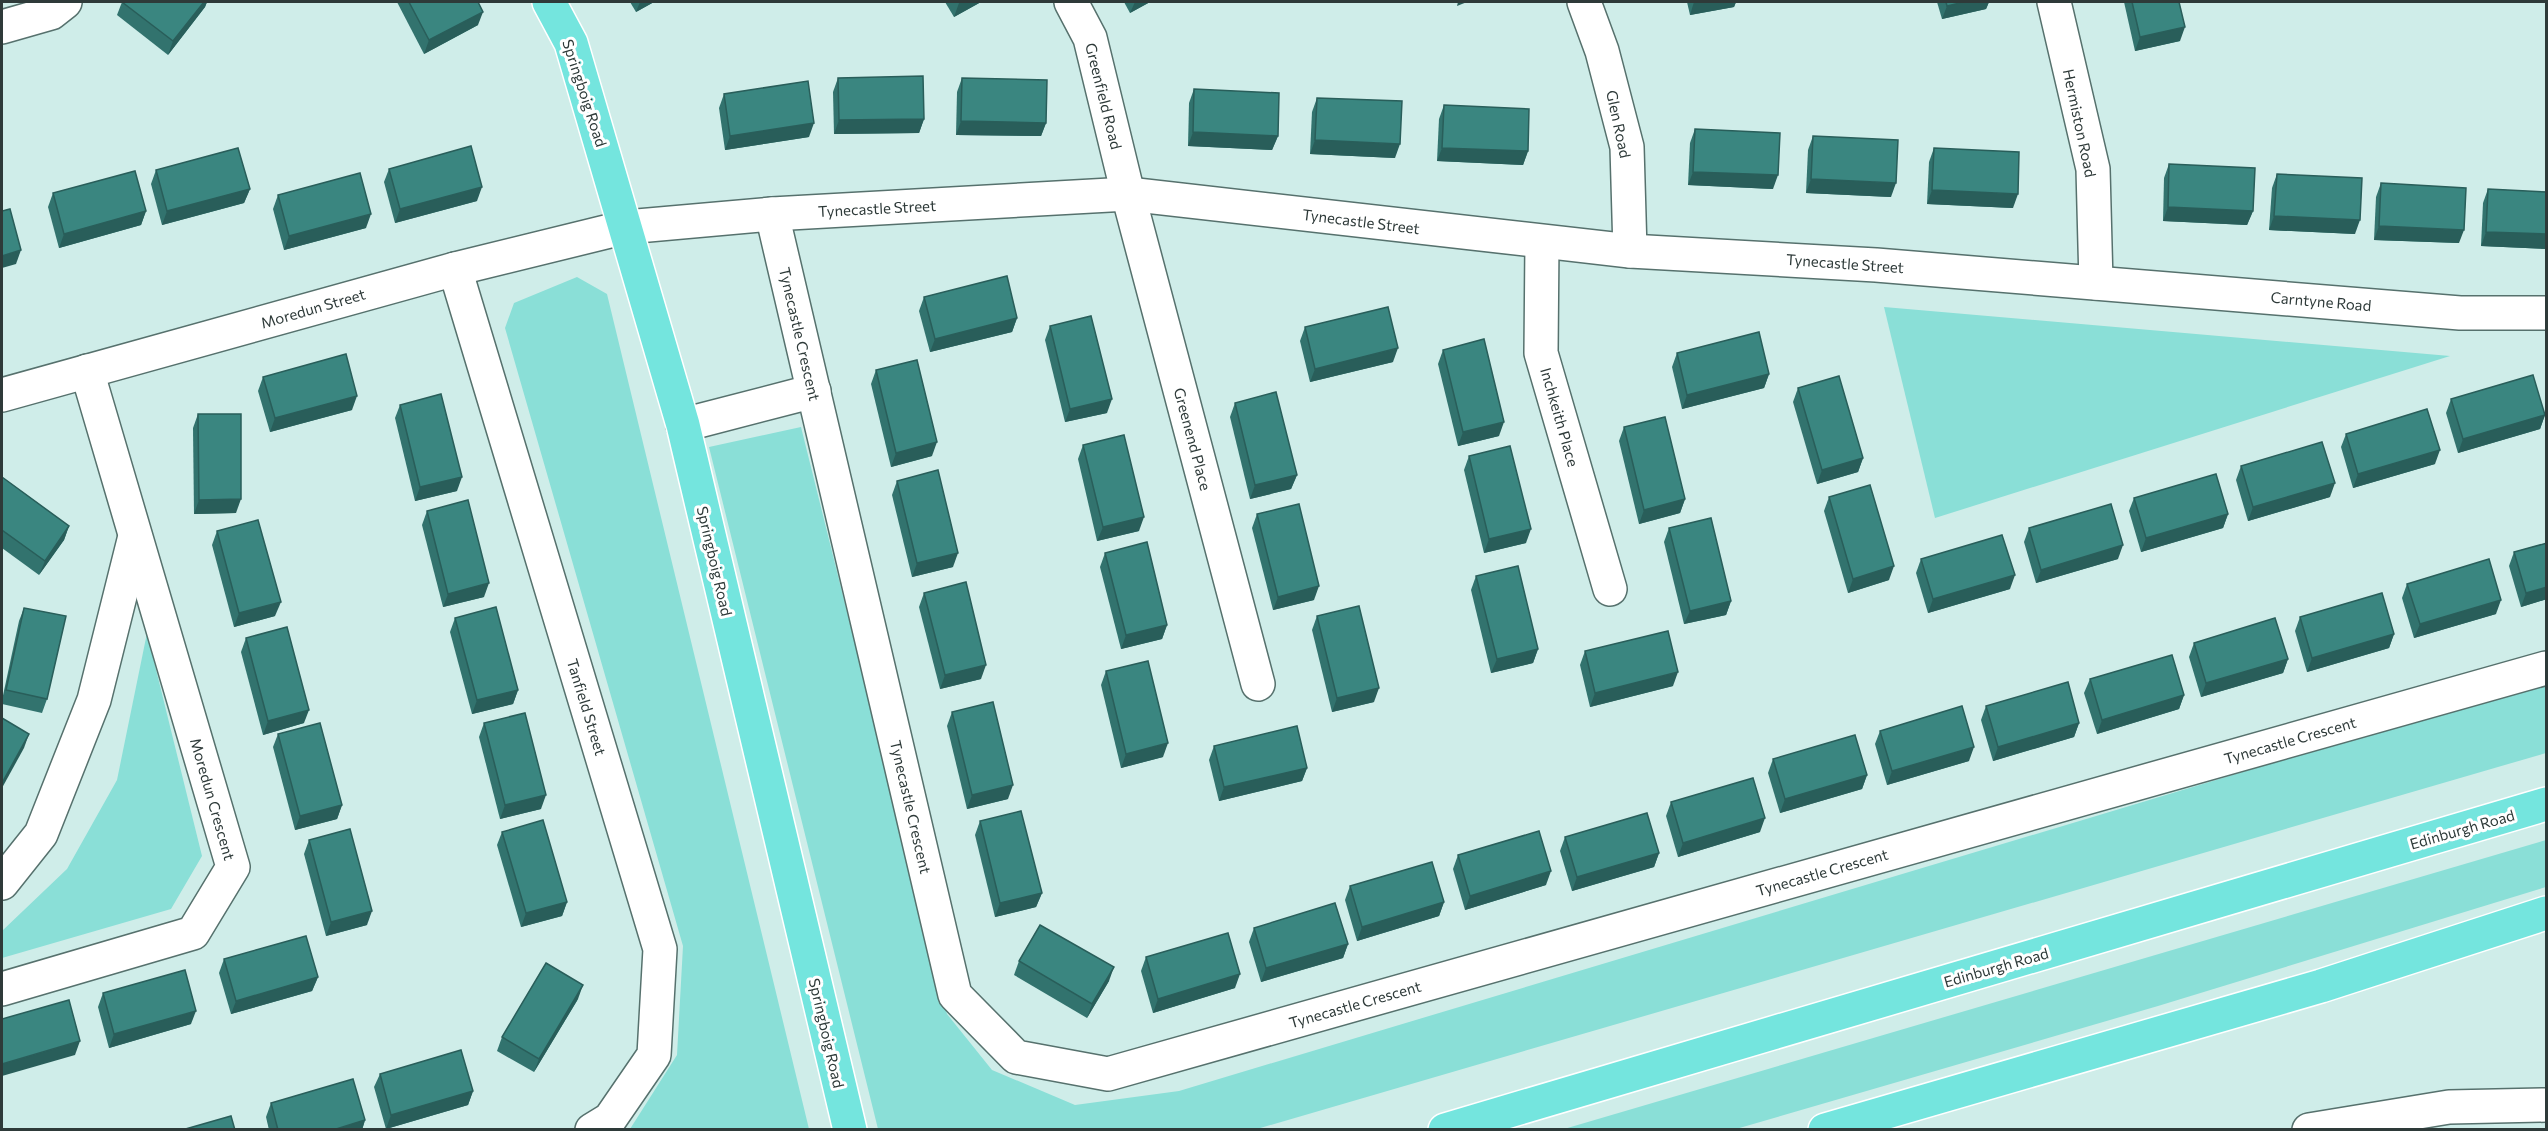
<svg xmlns="http://www.w3.org/2000/svg" width="2548" height="1131" font-family="Commissioner,sans-serif">
	<style>
		.green { fill: #8adfd7 }
		.lines { fill: none; stroke-linecap: round; stroke-linejoin: round }
		.minor-casing { stroke: #56716d; stroke-width: 36 }
		.major-casing { stroke: #fff; stroke-width: 36 }
		.minor { stroke: #fff; stroke-width: 33 }
		.major { stroke: #74e5de; stroke-width: 33 }
		.wall { fill: #32736e }
		.shaded-wall { fill: #295e5a }
		.building { fill: #3a8680; stroke: #295e5a; stroke-width: 1.5 }
		.labels { text-anchor: middle; dominant-baseline: central; stroke-width: 6; stroke-linejoin: round; paint-order: stroke }
		.street-label { font-size: 15px; fill: #2e3a39; stroke: #fff }
	</style>
	<rect width="100%" height="100%" fill="#cfede9"/>
	<g class="green">
		<polygon points="577,277 607,294 809,1129 630,1129 677,1055 683,946 505,328 514,303"/>
		<polygon points="1884,307 2450,356 1935,518"/>
		<polygon points="801,427 947,1014 992,1070 1075,1105 1179,1091 2546,681 2546,753 1257,1129 878,1129 709,447"/>
		<polygon points="147,633 202,856 171,909 2,958 2,931 67,869 117,780"/>
		<polygon points="2546,840 2546,887 2158,1006 1736,1129 1564,1129"/>
	</g>
	<g class="lines">
		<defs>
			<g id="minor">
				<polyline points="1071,2 1090,38 1128,194 1258,684"/>
				<polyline points="1584,2 1602,51 1627,147 1630,251"/>
				<polyline points="2054,2 2093,169 2096,283"/>
				<polyline points="2,27 51,13 65,2"/>
				<polyline points="772,214 955,995 1016,1057 1108,1074 2546,668"/>
				<polyline points="1542,242 1541,353 1610,589"/>
				<polyline points="455,269 660,949 654,1055 610,1119 592,1130"/>
				<polyline points="2,395 455,269 626,227 772,214 1128,194 1630,251 1876,265 2460,313 2546,313"/>
				<polyline points="683,425 814,391"/>
				<polyline points="2,883 41,834 94,700 135,536"/>
				<polyline points="2,989 193,933 233,867 87,371"/>
				<polyline points="2309,1130 2449,1107 2546,1105"/>
			</g>
			<g id="major">
				<polyline points="549,2 571,43 683,425 850,1130"/>
				<polyline points="1445,1130 2546,804"/>
				<polyline points="1825,1130 2321,986 2546,913"/>
			</g>
		</defs>
		<use href="#minor" class="minor-casing"/>
		<use href="#major" class="major-casing"/>
		<use href="#minor" class="minor"/>
		<use href="#major" class="major"/>
	</g>
	<g class="wall">
		<polygon points="122,2 207,2 205,7 168,55 117,15"/>
		<polygon points="397,2 478,2 478,25 424,54"/>
		<polygon points="630,2 654,2 636,12"/>
		<polygon points="945,2 981,2 954,17"/>
		<polygon points="1124,2 1150,2 1130,13"/>
		<polygon points="1687,2 1736,2 1734,7 1690,15"/>
		<polygon points="1937,2 1989,2 1986,9 1942,19"/>
		<polygon points="2124,2 2179,2 2180,41 2135,51"/>
		<polygon points="838,78 924,119 919,133 834,134 833,92"/>
		<polygon points="962,78 1046,123 1041,136 956,135 957,92"/>
		<polygon points="1194,89 1278,136 1272,150 1188,146 1189,103"/>
		<polygon points="724,94 809,137 725,150 719,108"/>
		<polygon points="1317,98 1395,158 1310,154 1312,112"/>
		<polygon points="1444,105 1528,151 1523,165 1437,161 1439,119"/>
		<polygon points="1695,129 1773,189 1688,185 1690,143"/>
		<polygon points="1813,136 1891,197 1806,193 1808,150"/>
		<polygon points="1934,148 2013,208 1927,204 1929,162"/>
		<polygon points="2169,164 2253,211 2247,225 2163,221 2164,178"/>
		<polygon points="389,169 477,201 395,223 384,182"/>
		<polygon points="156,170 250,189 244,203 162,225 151,184"/>
		<polygon points="2277,174 2355,234 2269,230 2272,188"/>
		<polygon points="2381,183 2459,243 2374,240 2376,197"/>
		<polygon points="2488,189 2547,192 2547,249 2481,246 2483,203"/>
		<polygon points="53,193 146,211 141,225 59,248 48,207"/>
		<polygon points="278,195 366,228 284,250 273,209"/>
		<polygon points="924,297 1017,318 1012,332 930,352 919,311"/>
		<polygon points="1050,326 1107,413 1065,422 1045,340"/>
		<polygon points="1305,327 1393,362 1310,382 1300,341"/>
		<polygon points="1443,350 1499,436 1458,446 1438,364"/>
		<polygon points="1677,353 1769,374 1764,388 1682,409 1672,367"/>
		<polygon points="876,370 932,456 891,467 871,384"/>
		<polygon points="263,377 352,410 270,432 258,391"/>
		<polygon points="1798,388 1863,458 1858,472 1817,484 1793,402"/>
		<polygon points="2451,399 2545,415 2540,429 2458,453 2446,413"/>
		<polygon points="1235,403 1297,475 1291,489 1250,499 1230,417"/>
		<polygon points="400,405 457,491 415,501 395,418"/>
		<polygon points="198,414 236,513 194,514 193,428"/>
		<polygon points="1624,427 1685,499 1680,513 1639,524 1619,441"/>
		<polygon points="2346,434 2435,464 2353,488 2341,447"/>
		<polygon points="1083,445 1139,531 1097,541 1078,459"/>
		<polygon points="1469,456 1526,543 1484,553 1464,470"/>
		<polygon points="2241,466 2330,497 2248,521 2236,480"/>
		<polygon points="2,477 69,526 64,540 39,575 2,548"/>
		<polygon points="897,481 953,567 912,577 892,495"/>
		<polygon points="1829,497 1889,580 1848,593 1824,511"/>
		<polygon points="2134,498 2228,514 2223,528 2141,552 2129,511"/>
		<polygon points="427,511 484,597 443,607 422,525"/>
		<polygon points="1257,514 1314,600 1273,610 1252,528"/>
		<polygon points="1669,528 1731,601 1726,615 1684,624 1664,542"/>
		<polygon points="2029,528 2118,559 2036,583 2024,542"/>
		<polygon points="217,531 275,616 234,627 212,545"/>
		<polygon points="2547,543 2547,599 2521,607 2509,566 2514,552"/>
		<polygon points="1105,553 1167,625 1162,639 1121,649 1100,567"/>
		<polygon points="1921,559 2010,589 1928,613 1916,573"/>
		<polygon points="1476,576 1538,649 1533,663 1491,673 1471,590"/>
		<polygon points="2407,584 2496,614 2414,638 2402,598"/>
		<polygon points="924,593 981,679 940,689 919,607"/>
		<polygon points="24,608 47,699 42,713 2,704 2,700 19,621"/>
		<polygon points="1317,616 1374,702 1332,712 1312,630"/>
		<polygon points="2300,617 2394,634 2389,648 2307,672 2295,631"/>
		<polygon points="455,618 518,690 513,704 472,714 450,632"/>
		<polygon points="246,638 304,723 263,735 241,652"/>
		<polygon points="2194,643 2288,659 2283,673 2201,697 2189,657"/>
		<polygon points="1585,651 1673,686 1590,707 1580,665"/>
		<polygon points="1106,671 1163,757 1121,768 1101,685"/>
		<polygon points="2090,679 2184,695 2179,709 2097,734 2084,693"/>
		<polygon points="1986,706 2079,723 2074,737 1993,761 1981,720"/>
		<polygon points="952,712 1008,799 967,809 947,726"/>
		<polygon points="484,723 541,809 500,819 479,737"/>
		<polygon points="1880,731 1969,761 1887,785 1875,744"/>
		<polygon points="278,734 342,805 337,819 295,830 273,747"/>
		<polygon points="1214,746 1307,768 1302,781 1219,801 1209,760"/>
		<polygon points="1773,759 1867,775 1862,789 1780,813 1768,773"/>
		<polygon points="1671,802 1760,832 1678,857 1666,816"/>
		<polygon points="980,821 1042,893 1036,907 995,917 975,835"/>
		<polygon points="502,832 567,902 562,916 521,927 497,845"/>
		<polygon points="1565,837 1659,853 1654,867 1572,891 1560,851"/>
		<polygon points="309,840 367,925 326,936 304,854"/>
		<polygon points="1458,855 1546,885 1465,910 1453,869"/>
		<polygon points="1350,886 1444,902 1439,916 1357,941 1345,900"/>
		<polygon points="1254,928 1348,944 1343,958 1261,982 1249,942"/>
		<polygon points="1146,957 1235,988 1153,1013 1141,971"/>
		<polygon points="224,959 318,977 312,991 231,1014 219,973"/>
		<polygon points="1019,961 1109,981 1087,1018 1014,975"/>
		<polygon points="103,993 191,1024 109,1048 98,1007"/>
		<polygon points="578,999 534,1072 497,1051 502,1037"/>
		<polygon points="380,1074 473,1091 468,1105 386,1129 374,1087"/>
		<polygon points="271,1103 365,1120 362,1130 269,1130 266,1117"/>
	</g>
	<g class="shaded-wall">
		<polygon points="204,2 207,2 205,7 168,55 173,41"/>
		<polygon points="640,2 654,2 636,12"/>
		<polygon points="962,2 981,2 954,17 959,3"/>
		<polygon points="1135,2 1150,2 1130,13"/>
		<polygon points="1458,2 1467,2 1457,6"/>
		<polygon points="1694,2 1736,2 1734,7 1690,15"/>
		<polygon points="1964,2 1989,2 1986,9 1942,19 1947,6"/>
		<polygon points="483,12 478,25 424,54 429,40"/>
		<polygon points="2185,27 2180,41 2135,51 2140,37"/>
		<polygon points="924,119 919,133 834,134 839,120"/>
		<polygon points="961,121 1046,123 1041,136 956,135"/>
		<polygon points="814,123 809,137 725,150 730,136"/>
		<polygon points="1193,132 1278,136 1272,150 1188,146"/>
		<polygon points="1315,140 1400,144 1395,158 1310,154"/>
		<polygon points="1442,148 1528,151 1523,165 1437,161"/>
		<polygon points="1693,172 1778,175 1773,189 1688,185"/>
		<polygon points="1811,179 1896,183 1891,197 1806,193"/>
		<polygon points="482,187 477,201 395,223 400,209"/>
		<polygon points="250,189 244,203 162,225 167,211"/>
		<polygon points="1932,190 2018,194 2013,208 1927,204"/>
		<polygon points="2168,207 2253,211 2247,225 2163,221"/>
		<polygon points="146,211 141,225 59,248 64,234"/>
		<polygon points="371,214 366,228 284,250 289,236"/>
		<polygon points="2274,216 2360,220 2355,234 2269,230"/>
		<polygon points="2379,226 2464,230 2459,243 2374,240"/>
		<polygon points="2486,232 2547,234 2547,249 2481,246"/>
		<polygon points="21,250 16,264 2,268 2,256"/>
		<polygon points="1017,318 1012,332 930,352 935,339"/>
		<polygon points="1398,348 1393,362 1310,382 1315,369"/>
		<polygon points="1769,374 1764,388 1682,409 1687,395"/>
		<polygon points="357,396 352,410 270,432 275,418"/>
		<polygon points="1112,399 1107,413 1065,422 1070,409"/>
		<polygon points="2545,415 2540,429 2458,453 2463,439"/>
		<polygon points="1504,422 1499,436 1458,446 1463,432"/>
		<polygon points="937,442 932,456 891,467 896,453"/>
		<polygon points="2440,450 2435,464 2353,488 2358,474"/>
		<polygon points="1863,458 1858,472 1817,484 1822,470"/>
		<polygon points="1297,475 1291,489 1250,499 1255,485"/>
		<polygon points="462,477 457,491 415,501 420,487"/>
		<polygon points="2335,483 2330,497 2248,521 2253,507"/>
		<polygon points="241,499 236,513 194,514 199,500"/>
		<polygon points="1685,499 1680,513 1639,524 1644,510"/>
		<polygon points="2228,514 2223,528 2141,552 2146,538"/>
		<polygon points="1144,517 1139,531 1097,541 1103,527"/>
		<polygon points="69,526 64,540 39,575 45,561"/>
		<polygon points="1531,529 1526,543 1484,553 1489,539"/>
		<polygon points="2123,545 2118,559 2036,583 2041,570"/>
		<polygon points="958,553 953,567 912,577 917,563"/>
		<polygon points="1894,566 1889,580 1848,593 1853,579"/>
		<polygon points="2015,575 2010,589 1928,613 1933,599"/>
		<polygon points="489,583 484,597 443,607 448,594"/>
		<polygon points="1319,586 1314,600 1273,610 1278,597"/>
		<polygon points="2547,587 2547,599 2521,607 2526,593"/>
		<polygon points="2501,600 2496,614 2414,638 2420,624"/>
		<polygon points="1731,601 1726,615 1684,624 1690,611"/>
		<polygon points="281,602 275,616 234,627 239,613"/>
		<polygon points="1167,625 1162,639 1121,649 1126,635"/>
		<polygon points="2394,634 2389,648 2307,672 2312,658"/>
		<polygon points="1538,649 1533,663 1491,673 1497,659"/>
		<polygon points="2288,659 2283,673 2201,697 2206,683"/>
		<polygon points="986,665 981,679 940,689 945,675"/>
		<polygon points="1678,672 1673,686 1590,707 1595,693"/>
		<polygon points="1379,688 1374,702 1332,712 1337,698"/>
		<polygon points="518,690 513,704 472,714 477,700"/>
		<polygon points="2184,695 2179,709 2097,734 2102,720"/>
		<polygon points="309,710 304,723 263,735 268,721"/>
		<polygon points="2079,723 2074,737 1993,761 1998,747"/>
		<polygon points="29,734 24,748 2,788 2,783"/>
		<polygon points="1168,743 1163,757 1121,768 1126,754"/>
		<polygon points="1974,747 1969,761 1887,785 1892,771"/>
		<polygon points="1307,768 1302,781 1219,801 1224,787"/>
		<polygon points="1867,775 1862,789 1780,813 1785,799"/>
		<polygon points="1013,785 1008,799 967,809 972,795"/>
		<polygon points="546,795 541,809 500,819 505,805"/>
		<polygon points="342,805 337,819 295,830 300,816"/>
		<polygon points="1765,818 1760,832 1678,857 1683,843"/>
		<polygon points="1659,853 1654,867 1572,891 1577,877"/>
		<polygon points="1551,871 1546,885 1465,910 1470,896"/>
		<polygon points="1042,893 1036,907 995,917 1000,903"/>
		<polygon points="567,902 562,916 521,927 526,913"/>
		<polygon points="1444,902 1439,916 1357,941 1362,927"/>
		<polygon points="372,911 367,925 326,936 331,922"/>
		<polygon points="1348,944 1343,958 1261,982 1266,968"/>
		<polygon points="1114,967 1109,981 1087,1018 1092,1004"/>
		<polygon points="1240,974 1235,988 1153,1013 1158,999"/>
		<polygon points="318,977 312,991 231,1014 236,1001"/>
		<polygon points="583,985 578,999 534,1072 539,1059"/>
		<polygon points="196,1011 191,1024 109,1048 114,1034"/>
		<polygon points="80,1041 75,1055 2,1076 2,1064"/>
		<polygon points="473,1091 468,1105 386,1129 391,1115"/>
		<polygon points="365,1120 362,1130 333,1130"/>
	</g>
	<g class="building">
		<polygon points="122,2 204,2 173,41"/>
		<polygon points="409,2 478,2 483,12 429,40"/>
		<polygon points="1946,2 1964,2 1947,6"/>
		<polygon points="2132,2 2179,2 2185,27 2140,37"/>
		<polygon points="923,76 924,119 839,120 838,78"/>
		<polygon points="962,78 1047,80 1046,123 961,121"/>
		<polygon points="808,81 814,123 730,136 724,94"/>
		<polygon points="1194,89 1279,93 1278,136 1193,132"/>
		<polygon points="1317,98 1402,101 1400,144 1315,140"/>
		<polygon points="1444,105 1529,109 1528,151 1442,148"/>
		<polygon points="1695,129 1780,133 1778,175 1693,172"/>
		<polygon points="1813,136 1898,140 1896,183 1811,179"/>
		<polygon points="471,146 482,187 400,209 389,169"/>
		<polygon points="238,148 250,189 167,211 156,170"/>
		<polygon points="1934,148 2019,152 2018,194 1932,190"/>
		<polygon points="2169,164 2255,168 2253,211 2168,207"/>
		<polygon points="135,171 146,211 64,234 53,193"/>
		<polygon points="360,173 371,214 289,236 278,195"/>
		<polygon points="2277,174 2362,178 2360,220 2274,216"/>
		<polygon points="2381,183 2466,188 2464,230 2379,226"/>
		<polygon points="2488,189 2547,192 2547,234 2486,232"/>
		<polygon points="10,209 21,250 2,256 2,211"/>
		<polygon points="1007,276 1017,318 935,339 924,297"/>
		<polygon points="1388,307 1398,348 1315,369 1305,327"/>
		<polygon points="1091,316 1112,399 1070,409 1050,326"/>
		<polygon points="1759,332 1769,374 1687,395 1677,353"/>
		<polygon points="1484,339 1504,422 1463,432 1443,350"/>
		<polygon points="346,354 357,396 275,418 263,377"/>
		<polygon points="917,360 937,442 896,453 876,370"/>
		<polygon points="2533,375 2545,415 2463,439 2451,399"/>
		<polygon points="1839,376 1863,458 1822,470 1798,388"/>
		<polygon points="1276,392 1297,475 1255,485 1235,403"/>
		<polygon points="441,394 462,477 420,487 400,405"/>
		<polygon points="2427,409 2440,450 2358,474 2346,434"/>
		<polygon points="198,414 241,414 241,499 199,500"/>
		<polygon points="1665,417 1685,499 1644,510 1624,427"/>
		<polygon points="1124,435 1144,517 1103,527 1083,445"/>
		<polygon points="2322,442 2335,483 2253,507 2241,466"/>
		<polygon points="1510,446 1531,529 1489,539 1469,456"/>
		<polygon points="938,470 958,553 917,563 897,481"/>
		<polygon points="2216,474 2228,514 2146,538 2134,498"/>
		<polygon points="2,477 69,526 45,561 2,530"/>
		<polygon points="1870,485 1894,566 1853,579 1829,497"/>
		<polygon points="468,500 489,583 448,594 427,511"/>
		<polygon points="1299,504 1319,586 1278,597 1257,514"/>
		<polygon points="2111,504 2123,545 2041,570 2029,528"/>
		<polygon points="1711,518 1731,601 1690,611 1669,528"/>
		<polygon points="258,520 281,602 239,613 217,531"/>
		<polygon points="2002,535 2015,575 1933,599 1921,559"/>
		<polygon points="1147,542 1167,625 1126,635 1105,553"/>
		<polygon points="2547,543 2547,587 2526,593 2514,552"/>
		<polygon points="2489,559 2501,600 2420,624 2407,584"/>
		<polygon points="1518,566 1538,649 1497,659 1476,576"/>
		<polygon points="966,582 986,665 945,675 924,593"/>
		<polygon points="2382,593 2394,634 2312,658 2300,617"/>
		<polygon points="1359,606 1379,688 1337,698 1317,616"/>
		<polygon points="496,607 518,690 477,700 455,618"/>
		<polygon points="24,608 66,616 47,699 6,690"/>
		<polygon points="2275,618 2288,659 2206,683 2194,643"/>
		<polygon points="287,627 309,710 268,721 246,638"/>
		<polygon points="1668,631 1678,672 1595,693 1585,651"/>
		<polygon points="2172,655 2184,695 2102,720 2090,679"/>
		<polygon points="1148,661 1168,743 1126,754 1106,671"/>
		<polygon points="2068,682 2079,723 1998,747 1986,706"/>
		<polygon points="993,702 1013,785 972,795 952,712"/>
		<polygon points="1962,706 1974,747 1892,771 1880,731"/>
		<polygon points="525,713 546,795 505,805 484,723"/>
		<polygon points="2,718 29,734 2,783"/>
		<polygon points="320,723 342,805 300,816 278,734"/>
		<polygon points="1297,726 1307,768 1224,787 1214,746"/>
		<polygon points="1855,735 1867,775 1785,799 1773,759"/>
		<polygon points="1753,778 1765,818 1683,843 1671,802"/>
		<polygon points="1021,811 1042,893 1000,903 980,821"/>
		<polygon points="1647,813 1659,853 1577,877 1565,837"/>
		<polygon points="543,820 567,902 526,913 502,832"/>
		<polygon points="350,829 372,911 331,922 309,840"/>
		<polygon points="1539,831 1551,871 1470,896 1458,855"/>
		<polygon points="1432,862 1444,902 1362,927 1350,886"/>
		<polygon points="1335,903 1348,944 1266,968 1254,928"/>
		<polygon points="1040,925 1114,967 1092,1004 1019,961"/>
		<polygon points="1228,933 1240,974 1158,999 1146,957"/>
		<polygon points="306,936 318,977 236,1001 224,959"/>
		<polygon points="546,963 583,985 539,1059 502,1037"/>
		<polygon points="185,970 196,1011 114,1034 103,993"/>
		<polygon points="69,1000 80,1041 2,1064 2,1019"/>
		<polygon points="461,1050 473,1091 391,1115 380,1074"/>
		<polygon points="353,1079 365,1120 333,1130 278,1130 271,1103"/>
		<polygon points="231,1116 235,1130 182,1130"/>
	</g>
	<g class="labels">
		<g class="street-label">
			<text transform="translate(585 93) rotate(72)">Springboig Road</text>
			<text transform="translate(1104 96) rotate(76)">Greenfield Road</text>
			<text transform="translate(2080 123) rotate(78)">Hermiston Road</text>
			<text transform="translate(1619 124) rotate(78)">Glen Road</text>
			<text transform="translate(877 208) rotate(-3)">Tynecastle Street</text>
			<text transform="translate(1361 221) rotate(7)">Tynecastle Street</text>
			<text transform="translate(1845 263) rotate(4)">Tynecastle Street</text>
			<text transform="translate(2321 301) rotate(5)">Carntyne Road</text>
			<text transform="translate(313 308) rotate(-16)">Moredun Street</text>
			<text transform="translate(800 334) rotate(77)">Tynecastle Crescent</text>
			<text transform="translate(1560 417) rotate(74)">Inchkeith Place</text>
			<text transform="translate(1193 439) rotate(75)">Greenend Place</text>
			<text transform="translate(715 561) rotate(77)">Springboig Road</text>
			<text transform="translate(587 707) rotate(73)">Tanfield Street</text>
			<text transform="translate(2290 740) rotate(-16)">Tynecastle Crescent</text>
			<text transform="translate(213 799) rotate(74)">Moredun Crescent</text>
			<text transform="translate(911 807) rotate(77)">Tynecastle Crescent</text>
			<text transform="translate(2462 829) rotate(-16)">Edinburgh Road</text>
			<text transform="translate(1822 872) rotate(-16)">Tynecastle Crescent</text>
			<text transform="translate(1996 967) rotate(-16)">Edinburgh Road</text>
			<text transform="translate(1355 1004) rotate(-16)">Tynecastle Crescent</text>
			<text transform="translate(827 1033) rotate(77)">Springboig Road</text>
		</g>
	</g>
	<rect width="2548" height="1131" fill="none" stroke="#2e3a39" stroke-width="6"/>
</svg>
